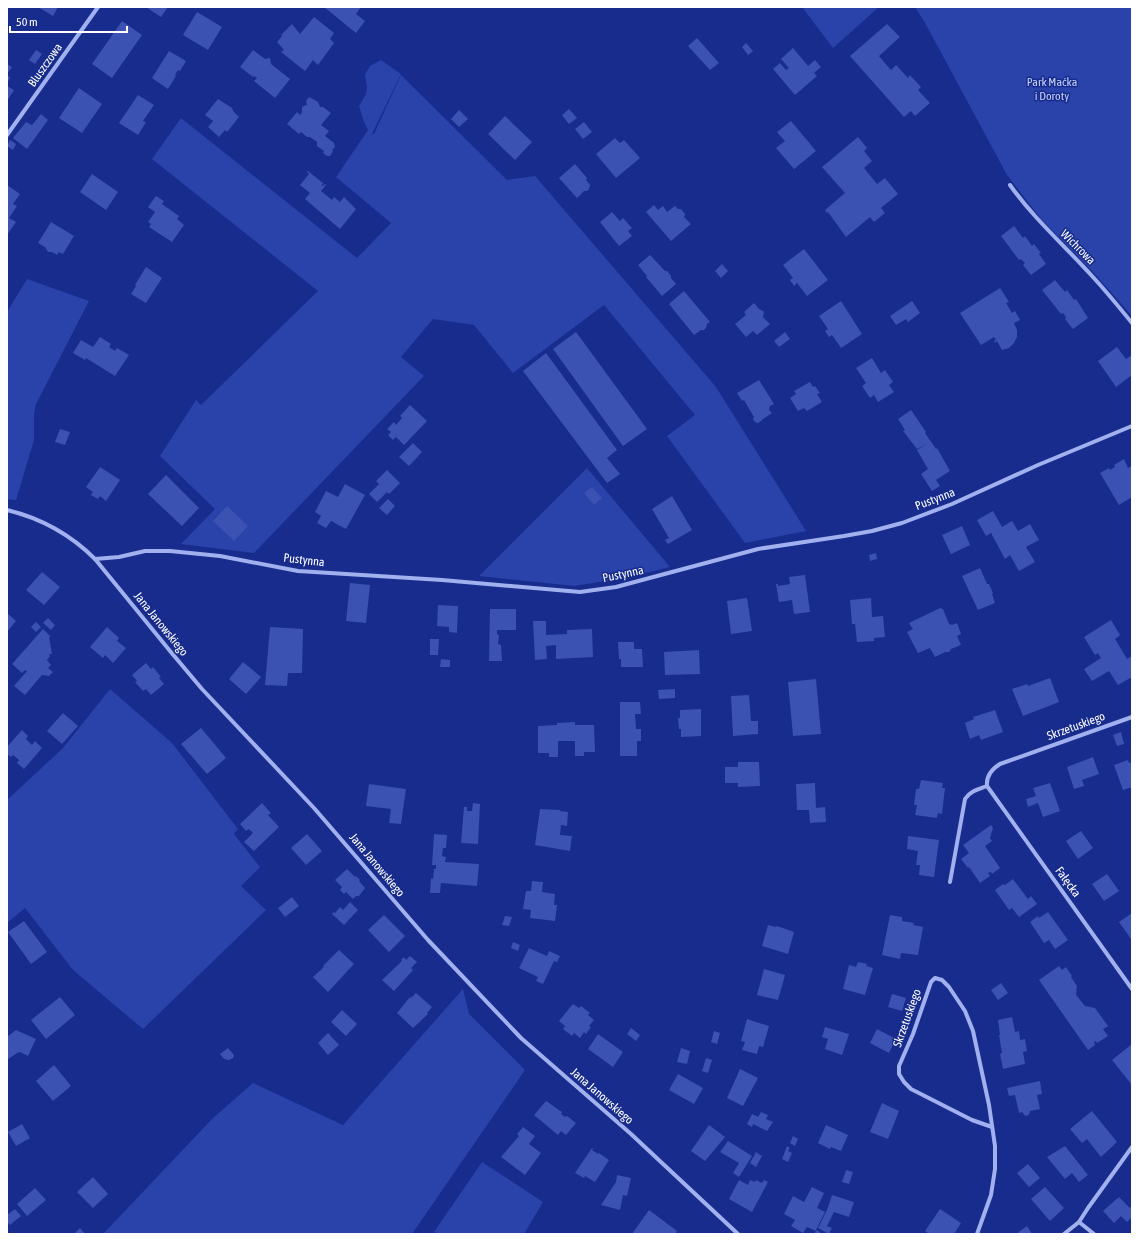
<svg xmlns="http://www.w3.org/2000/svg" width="1139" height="1241" font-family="'Asap Condensed',sans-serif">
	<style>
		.green { fill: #2943aa }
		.building { fill: #3b52b3 }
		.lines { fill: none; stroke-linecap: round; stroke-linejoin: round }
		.minor { stroke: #a1b0ef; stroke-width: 4 }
		.labels { text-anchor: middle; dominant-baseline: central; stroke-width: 3; stroke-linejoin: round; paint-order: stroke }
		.street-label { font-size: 12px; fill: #fff; stroke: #172c8c }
		.park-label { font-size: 12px; fill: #c7d1fb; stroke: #172c8c }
	</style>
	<rect width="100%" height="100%" fill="#172c8c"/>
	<g class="green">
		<polygon points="802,7 879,7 833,48"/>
		<polygon points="915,7 1126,7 1132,8 1132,316 1093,272 1041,219 1007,175 924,21"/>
		<polygon points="381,60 401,74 372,134 374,134 401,75 507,180 535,176 716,387 806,531 745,543 667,436 695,415 604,305 513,373 474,325 433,319 401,357 424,376 254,553 181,544 215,509 160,456 196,400 201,405 318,291 152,159 181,118 357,258 391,223 336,177 368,130 364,122 359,106 366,94 367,88 365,75 367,71 370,66"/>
		<polygon points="27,279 89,301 36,404 34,414 34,440 16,500 7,499 7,312"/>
		<polygon points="587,468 670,567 625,578 574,586 479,576"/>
		<polygon points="110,689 172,743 238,829 234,834 260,867 241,886 266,910 143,1029 73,970 25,908 7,923 7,800 63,748"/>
		<polygon points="463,989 469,1014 525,1070 412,1234 103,1234 212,1119 253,1083 343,1125"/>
		<polygon points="482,1162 543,1202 524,1234 439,1234 434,1232"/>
	</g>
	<g class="building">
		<polygon points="38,7 58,7 53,16"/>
		<polygon points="146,7 168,7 161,17"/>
		<polygon points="324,7 361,7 356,14 365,21 356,33"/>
		<polygon points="197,12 222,27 208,50 183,35"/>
		<polygon points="314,17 334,33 330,39 334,43 318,65 313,60 305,71 281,52 284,50 277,42 282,36 281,35 292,24 300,34"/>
		<polygon points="122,21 142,35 112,78 92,64"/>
		<polygon points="887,24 900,37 879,56 891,70 896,65 908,78 910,75 921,87 918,90 930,103 915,116 911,111 904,117 850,56"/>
		<polygon points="697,38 719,63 710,70 688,46"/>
		<polygon points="746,43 753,51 748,55 742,47"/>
		<polygon points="793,48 808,66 815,60 821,67 814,73 817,76 795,95 773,69 780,63 786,70 789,68 781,59"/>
		<polygon points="36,50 42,54 35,64 29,60"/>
		<polygon points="253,50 265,59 270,58 271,64 290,79 275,98 254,81 257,78 254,76 253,77 240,67"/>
		<polygon points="169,51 186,61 180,71 178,70 175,75 176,76 168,89 152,78"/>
		<polygon points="7,64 12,67 7,74 10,78 8,81 7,81"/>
		<polygon points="7,86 14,90 7,101"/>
		<polygon points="79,88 102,104 82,133 59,118"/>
		<polygon points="138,95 154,105 143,121 146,122 138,135 119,123"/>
		<polygon points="309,97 318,102 320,107 323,107 331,113 321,125 329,131 325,136 334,143 335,147 332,150 333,151 330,156 327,156 323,153 324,151 317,146 317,142 310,137 307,137 301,132 299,134 287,124 297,112 300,115 302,112 302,108 303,106 307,105 306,101"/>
		<polygon points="218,99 232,108 233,111 239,117 227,132 225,130 219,137 208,127 213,121 205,115"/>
		<polygon points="569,109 577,118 569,124 562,115"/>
		<polygon points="459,110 468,119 459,127 451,119"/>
		<polygon points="41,114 48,120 27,149 13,138 26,122 32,125"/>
		<polygon points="505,116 532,142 515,160 488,134"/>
		<polygon points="791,121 816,151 794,169 776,148 785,141 777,132"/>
		<polygon points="584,122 592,132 583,139 575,129"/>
		<polygon points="858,137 867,148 864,151 872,161 864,168 877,184 885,178 898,194 881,208 885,213 874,222 870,217 846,237 828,212 827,213 825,210 845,193 822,167"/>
		<polygon points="615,138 620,143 624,140 640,158 616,178 596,154"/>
		<polygon points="10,140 16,144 13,150 7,146"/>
		<polygon points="575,164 587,178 586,180 590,185 589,189 587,191 584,191 577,198 559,178"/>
		<polygon points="308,171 324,184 321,185 323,186 325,184 326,185 321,191 332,200 334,197 340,202 344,197 356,209 340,229 305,199 310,193 300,185 309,174 307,172"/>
		<polygon points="92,174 118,192 106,210 80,192"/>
		<polygon points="7,185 20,194 13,204 17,206 9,218 16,222 7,235"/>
		<polygon points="156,196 164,201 162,204 179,216 177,219 184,225 172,242 149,227 151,224 148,222 155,212 148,207"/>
		<polygon points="654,205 658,210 663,206 667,212 675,206 678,209 681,209 685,214 684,217 691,224 671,241 646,212"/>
		<polygon points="612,212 620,221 623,218 632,228 628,231 632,236 619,246 600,222"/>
		<polygon points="51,222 74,236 63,254 59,252 57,255 52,252 48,252 45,247 38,243"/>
		<polygon points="1014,226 1023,238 1025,236 1032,246 1034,244 1041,253 1039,254 1046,264 1031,275 1023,265 1025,263 1021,259 1019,260 1001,236"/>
		<polygon points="804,249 828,280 807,296 797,283 794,286 790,280 793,278 783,265"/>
		<polygon points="650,255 665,271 667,271 671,276 671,278 676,284 662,296 646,277 647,276 638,265"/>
		<polygon points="722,264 728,271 721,278 715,271"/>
		<polygon points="146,267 162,278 146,303 131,294 136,286 135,285"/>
		<polygon points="1055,280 1065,292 1067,290 1074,300 1076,299 1088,318 1073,329 1065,319 1066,317 1063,313 1061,314 1042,290"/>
		<polygon points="1000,288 1009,302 1006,303 1012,313 1015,311 1020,320 1014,323 1017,330 1017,337 1014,343 1009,348 1002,350 997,341 995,343 994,341 996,340 994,337 981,345 960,313"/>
		<polygon points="684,291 710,322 707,324 706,328 704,330 701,330 694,335 669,304"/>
		<polygon points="841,301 862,334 841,348 832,335 829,337 825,331 828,329 819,316"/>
		<polygon points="912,301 920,313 908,322 906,319 896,325 890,316"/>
		<polygon points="754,303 759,309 763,311 764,312 763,317 770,324 757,335 753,331 746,337 735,324 746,315 744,312"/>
		<polygon points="576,332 647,429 623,446 553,349"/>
		<polygon points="785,332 790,339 779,347 774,341"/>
		<polygon points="100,337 111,344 109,347 115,351 117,348 129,355 115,376 86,358 85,360 73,353 81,340 93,347"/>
		<polygon points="1117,347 1126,359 1132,355 1132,375 1116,387 1098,361"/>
		<polygon points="546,353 617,450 607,458 620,474 607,483 523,371"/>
		<polygon points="872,358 881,373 885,370 893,382 889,385 894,392 878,402 874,395 870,398 862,386 866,383 856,368"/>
		<polygon points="759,380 774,404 770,406 769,410 772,413 763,419 761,421 758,423 755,422 753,419 754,417 744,400 742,401 737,393"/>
		<polygon points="810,382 813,387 815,386 820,393 817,394 822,402 807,411 804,408 798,411 790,398 796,394 794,391"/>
		<polygon points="410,405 427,421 404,445 396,437 393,440 388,435 391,432 387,429 394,422 396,425 402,418 400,416"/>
		<polygon points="911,410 926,432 925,433 936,449 937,448 950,471 936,480 940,486 932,491 921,474 928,469 917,450 928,443 917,449 903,431 905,430 898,419"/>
		<polygon points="60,429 70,432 65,445 55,442"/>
		<polygon points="413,443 422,452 409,466 399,457"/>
		<polygon points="1124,459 1128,468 1132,466 1132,497 1119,505 1100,473 1109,468 1110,470 1115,467 1114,465"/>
		<polygon points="100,467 120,480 106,501 100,496 98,499 91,495 93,492 86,487"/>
		<polygon points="387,470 400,483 389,494 387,492 377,502 369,494 379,484 376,481"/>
		<polygon points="166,475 199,508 182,526 148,494"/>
		<polygon points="345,484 365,495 346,529 331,521 326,528 317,523 321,516 315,512 326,491 338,497"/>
		<polygon points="592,487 602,498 594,505 584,493"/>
		<polygon points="672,496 692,530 668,544 665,540 669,538 652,509"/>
		<polygon points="388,499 395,506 387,515 379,508"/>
		<polygon points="227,506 248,526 234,541 213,521"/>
		<polygon points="993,511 1002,527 1012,521 1018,531 1030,524 1039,540 1026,547 1035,562 1019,571 1010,555 1005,559 991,533 986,536 977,520"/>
		<polygon points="962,526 970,545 951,554 942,535"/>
		<polygon points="876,553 877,559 870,561 869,555"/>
		<polygon points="980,568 987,584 989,584 993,593 992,594 995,603 978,610 962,576"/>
		<polygon points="42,572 60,587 44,605 26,590"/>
		<polygon points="805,575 810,612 794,614 792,600 779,602 776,584 778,584 778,586 790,584 789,577"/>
		<polygon points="350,583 370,585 366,623 346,621"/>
		<polygon points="747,598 752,631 731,634 727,601"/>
		<polygon points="871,598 872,617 883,616 885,637 874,638 874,641 857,642 855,624 852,624 850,600"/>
		<polygon points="438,605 458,606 457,633 449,632 449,627 437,626"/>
		<polygon points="940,608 943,609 949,624 952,625 957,623 961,634 957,636 961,645 951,649 949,652 945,652 935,657 930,648 918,653 907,632 913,629 909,623"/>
		<polygon points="490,609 516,609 516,630 497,630 497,634 499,635 498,644 501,645 502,661 489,661"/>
		<polygon points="7,613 16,621 7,632"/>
		<polygon points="48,618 55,625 51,630 43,623"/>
		<polygon points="1111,620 1120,635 1115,639 1127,659 1132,656 1132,677 1118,685 1109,671 1092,681 1084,669 1101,658 1098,653 1095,655 1084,637"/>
		<polygon points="533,621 546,621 546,635 567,634 567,630 592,629 593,657 556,659 556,645 546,646 547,659 535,660"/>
		<polygon points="36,622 41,627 36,632 31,627"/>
		<polygon points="107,627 119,638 117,641 126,648 113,663 105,655 103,658 90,647"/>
		<polygon points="270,627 303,629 302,673 288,673 287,686 265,685"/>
		<polygon points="43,629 51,637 49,637 52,654 49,654 50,656 47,660 51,665 48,668 53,672 49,676 42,675 25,695 14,686 27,671 25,670 22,673 12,664"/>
		<polygon points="430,639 439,639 438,655 430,655"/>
		<polygon points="618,642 634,642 634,649 642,649 643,667 621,667 621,659 619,659"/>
		<polygon points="699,650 700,674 665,675 664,652"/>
		<polygon points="441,659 450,660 450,667 440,667"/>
		<polygon points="243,662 261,677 246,694 229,679"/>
		<polygon points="146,663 151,669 153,667 161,677 159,678 164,684 151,695 146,689 143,691 135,682 137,681 132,675"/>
		<polygon points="1050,678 1059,702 1023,716 1012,689 1027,684 1028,686"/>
		<polygon points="816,679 821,734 793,736 788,682"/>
		<polygon points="675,689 675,698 659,699 658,690"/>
		<polygon points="749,695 751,721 758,721 758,734 733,736 731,696"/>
		<polygon points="620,702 640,702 641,714 635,714 636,729 641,729 641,741 637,741 637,756 620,756"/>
		<polygon points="701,709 701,736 681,737 681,729 679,729 678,718 680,718 680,710"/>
		<polygon points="995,710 1003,732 981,740 979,735 970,739 965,723 974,719 973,717"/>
		<polygon points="63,713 78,726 62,744 47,731"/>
		<polygon points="575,722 575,725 594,725 595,752 584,752 584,756 575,756 575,741 558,741 558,757 549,757 549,753 538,753 538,726 557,725 557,723"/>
		<polygon points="201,728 226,758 207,774 181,744"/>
		<polygon points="22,730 28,736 26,739 32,745 35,741 42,748 24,769 17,763 19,760 13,755 11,757 7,754 7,747"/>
		<polygon points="1121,732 1124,744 1117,746 1113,735"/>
		<polygon points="1093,757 1099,774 1082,780 1084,786 1074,789 1067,767"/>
		<polygon points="1128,760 1129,763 1132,762 1132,787 1123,790 1114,765"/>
		<polygon points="738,762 759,762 760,786 738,787 738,783 725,783 725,767 738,767"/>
		<polygon points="921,780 943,783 942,788 945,788 942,814 938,813 937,818 915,815 917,805 914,805 916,789 919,789"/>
		<polygon points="815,783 816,808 825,807 826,822 810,823 809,810 797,810 796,784"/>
		<polygon points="1050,783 1060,811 1043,817 1038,803 1028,807 1026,799 1036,796 1033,788"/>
		<polygon points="369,784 406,789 401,824 389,823 391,809 366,806"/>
		<polygon points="262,803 271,813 268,815 279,827 254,851 244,842 253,833 249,829 246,831 240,824"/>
		<polygon points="473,803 480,804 478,844 461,843 464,807 467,807 467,811 472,811"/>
		<polygon points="540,809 560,810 560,811 568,812 567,826 561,825 560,835 571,836 572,835 570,851 535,845"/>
		<polygon points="991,825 993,828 990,838 992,841 985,846 1000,868 992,874 991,872 988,873 990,876 980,883 969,867 968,868 961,859 969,853 963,845"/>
		<polygon points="1081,831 1093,848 1078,859 1066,841"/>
		<polygon points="307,834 322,851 306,865 291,848"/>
		<polygon points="434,834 447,835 446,848 443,848 442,856 446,857 445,862 479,864 477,886 441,883 440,893 430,893 431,878 433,879 434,869 436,869 436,865 432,865"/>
		<polygon points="908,836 939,840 934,877 919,875 920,865 916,865 918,851 907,849"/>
		<polygon points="347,869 355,877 356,876 360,880 359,881 365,888 359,896 356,896 353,899 346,892 344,894 340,890 342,887 335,880"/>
		<polygon points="1107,874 1119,891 1104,901 1092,884"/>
		<polygon points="1013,879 1028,899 1031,896 1037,904 1019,917 1012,908 1009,910 995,890 1003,884 1005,885"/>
		<polygon points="532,881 543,882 542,892 555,894 554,905 557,905 555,921 530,918 531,910 523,909 526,891 531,891"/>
		<polygon points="292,897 299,906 285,917 278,908"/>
		<polygon points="350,902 358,910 344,925 332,914 333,912 335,913 340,907 343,910"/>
		<polygon points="1048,912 1068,940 1055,949 1049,940 1044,943 1030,922 1038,916 1039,918"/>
		<polygon points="1132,913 1132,939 1131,939 1119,922"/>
		<polygon points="384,915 405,936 389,952 368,930"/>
		<polygon points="890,915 902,917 902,921 914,923 913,925 923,927 918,955 901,953 900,959 882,955"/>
		<polygon points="505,916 512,917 509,926 502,925"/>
		<polygon points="24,921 47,952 31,964 8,932"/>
		<polygon points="768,925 776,927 777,926 794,932 788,954 762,946"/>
		<polygon points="513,942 520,945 518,951 511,948"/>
		<polygon points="529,948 547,956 549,951 560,956 557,962 554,961 543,984 536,981 538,977 519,968"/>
		<polygon points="339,950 354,964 328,992 313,977 324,967 323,966"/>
		<polygon points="410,956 417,962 411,968 413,970 394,991 382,980 402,961 401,960 404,957 406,960"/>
		<polygon points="858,962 867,964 866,966 873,968 865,995 843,989 849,965 856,967"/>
		<polygon points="1059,966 1062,970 1066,967 1072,976 1071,977 1077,986 1076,995 1085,1006 1095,1008 1108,1026 1103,1029 1108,1036 1097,1043 1096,1041 1094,1042 1095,1045 1088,1050 1039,980"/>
		<polygon points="764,969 785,975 778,1000 757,995"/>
		<polygon points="1001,983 1008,993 998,1000 991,990"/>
		<polygon points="416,993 432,1007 427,1013 428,1014 413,1028 397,1013 410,997 411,998"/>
		<polygon points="892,994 906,998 902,1011 888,1007"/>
		<polygon points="60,997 75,1015 46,1039 31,1020"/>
		<polygon points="573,1004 579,1008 581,1006 590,1013 588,1015 594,1020 589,1026 591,1027 586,1034 584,1032 580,1038 574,1033 572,1036 563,1029 565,1026 559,1021"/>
		<polygon points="342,1010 357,1024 346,1036 331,1022"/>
		<polygon points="1012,1017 1015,1032 1019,1031 1020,1040 1025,1039 1027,1051 1023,1052 1025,1064 1003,1069 1000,1054 1002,1053 999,1035 1000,1035 998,1020"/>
		<polygon points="747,1019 769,1026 763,1047 759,1046 757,1054 742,1050 745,1042 741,1041"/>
		<polygon points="825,1027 849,1034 842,1055 825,1049 828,1039 822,1037"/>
		<polygon points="631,1028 640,1035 636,1041 627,1034"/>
		<polygon points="877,1029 896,1039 889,1053 870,1043"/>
		<polygon points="16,1030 36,1039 28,1056 20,1052 17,1053 7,1060 7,1037"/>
		<polygon points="714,1031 720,1033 717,1044 711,1042"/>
		<polygon points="328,1033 339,1045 328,1055 318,1043"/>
		<polygon points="598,1034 623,1052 613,1067 588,1049"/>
		<polygon points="1132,1044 1132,1085 1112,1060"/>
		<polygon points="228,1048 234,1055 233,1058 229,1060 224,1059 220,1054"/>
		<polygon points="681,1048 690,1051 687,1064 677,1062"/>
		<polygon points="706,1058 712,1060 708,1073 702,1071"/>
		<polygon points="54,1065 71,1086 53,1101 36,1081"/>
		<polygon points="740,1069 758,1078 743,1106 727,1098"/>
		<polygon points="678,1074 703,1088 694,1104 669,1090"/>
		<polygon points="1040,1081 1042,1094 1037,1095 1040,1109 1030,1111 1029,1115 1025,1116 1022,1112 1019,1113 1015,1095 1009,1096 1007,1088"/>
		<polygon points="546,1101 562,1112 561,1114 565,1117 567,1116 576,1123 566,1135 561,1131 558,1135 534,1115"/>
		<polygon points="882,1103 899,1111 888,1139 870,1132"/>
		<polygon points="1092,1111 1117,1142 1101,1157 1087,1139 1082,1143 1070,1129"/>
		<polygon points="761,1112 768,1115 766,1119 773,1122 767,1131 753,1124 752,1127 747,1124 752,1114 758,1117"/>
		<polygon points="22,1124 30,1138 16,1146 8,1132"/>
		<polygon points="709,1125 725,1137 705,1161 691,1151"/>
		<polygon points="826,1125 848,1135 841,1151 831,1147 830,1149 818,1143"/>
		<polygon points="523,1127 535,1136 529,1144 541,1153 525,1175 501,1157 519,1136 517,1134"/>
		<polygon points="793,1136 798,1139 795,1146 790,1143"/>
		<polygon points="728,1141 752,1156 739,1177 733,1173 739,1163 720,1152"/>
		<polygon points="787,1146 790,1148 788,1151 792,1153 788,1162 782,1159"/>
		<polygon points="1065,1146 1088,1175 1079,1182 1072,1173 1065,1179 1047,1157"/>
		<polygon points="592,1148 593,1148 592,1150 598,1154 599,1153 609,1160 595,1182 585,1176 584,1178 575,1173"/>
		<polygon points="756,1152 762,1156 756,1167 750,1163"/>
		<polygon points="1028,1164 1040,1178 1029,1187 1017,1173"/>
		<polygon points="846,1170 853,1172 849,1184 842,1182"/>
		<polygon points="617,1175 631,1178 627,1196 623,1195 620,1210 601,1205 616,1182"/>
		<polygon points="93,1177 108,1194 93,1208 77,1192"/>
		<polygon points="739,1180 748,1185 750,1180 755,1182 756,1180 762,1183 764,1180 768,1182 752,1212 729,1199"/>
		<polygon points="812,1187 824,1193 817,1208 825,1212 816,1230 820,1232 819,1234 814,1234 816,1231 807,1227 803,1233 791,1226 795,1220 784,1214 793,1196 804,1202"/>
		<polygon points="1045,1187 1064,1208 1050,1221 1031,1199"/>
		<polygon points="35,1188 46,1200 27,1216 17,1204"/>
		<polygon points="832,1195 854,1202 849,1217 834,1212 827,1226 832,1228 829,1234 818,1228 827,1210"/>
		<polygon points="1119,1197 1130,1208 1131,1206 1132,1207 1132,1217 1127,1222 1121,1216 1114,1223 1103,1211"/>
		<polygon points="15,1209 21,1216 10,1225 7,1222 7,1215"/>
		<polygon points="940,1209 961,1223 954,1234 929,1234 925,1231"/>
		<polygon points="649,1210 677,1231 675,1234 632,1234"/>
		<polygon points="1027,1226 1032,1234 1016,1234"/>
		<polygon points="80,1228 85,1234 74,1234"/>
	</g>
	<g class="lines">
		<g class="minor">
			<polyline points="7,135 98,7"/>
			<path d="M1010,185C1034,219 1065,246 1092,276C1106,291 1119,307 1132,323"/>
			<path d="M7,510C40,518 71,535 95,559L170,651L202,689L314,808L428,940L521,1038L631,1134L738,1234"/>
			<polyline points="95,559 119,557 145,551 170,551 220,556 298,571 442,580 580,592 616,587 758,549 844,536 872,531 902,523 952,504 1038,465 1132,426"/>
			<polyline points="987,786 1132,989"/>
			<path d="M950,882L965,799C970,791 979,789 987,786C986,776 992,769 1000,764L1132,717"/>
			<polyline points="1079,1222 1094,1234"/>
			<polyline points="977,1234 991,1195 995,1169 995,1146 989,1105 973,1031 965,1011 949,987 942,980 935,978 931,982 913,1034 899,1066 899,1074 904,1082 911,1089 972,1120 992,1127"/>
			<polyline points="1064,1234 1079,1222 1088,1208 1132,1147"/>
		</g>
	</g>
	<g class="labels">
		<g class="street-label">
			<text transform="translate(45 65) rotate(-55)">Bluszczowa</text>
			<text transform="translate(1078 247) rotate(45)">Wichrowa</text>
			<text transform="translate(935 499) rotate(-21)">Pustynna</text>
			<text transform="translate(304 560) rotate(7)">Pustynna</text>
			<text transform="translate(623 574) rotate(-12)">Pustynna</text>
			<text transform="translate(161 624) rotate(51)">Jana Janowskiego</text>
			<text transform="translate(1076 726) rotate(-20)">Skrzetuskiego</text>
			<text transform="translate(377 865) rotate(50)">Jana Janowskiego</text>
			<text transform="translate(1068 882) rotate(54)">Fałęcka</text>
			<text transform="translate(907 1018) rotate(-70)">Skrzetuskiego</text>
			<text transform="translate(602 1096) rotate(41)">Jana Janowskiego</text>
		</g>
		<g class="park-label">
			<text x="1052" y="82">Park Maćka<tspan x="1052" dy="14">i Doroty</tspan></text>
		</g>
	</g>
	<rect width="1139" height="1241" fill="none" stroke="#ffffff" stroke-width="16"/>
	<path d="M10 26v6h117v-6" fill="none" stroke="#ffffff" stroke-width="2"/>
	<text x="16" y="26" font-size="12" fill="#ffffff" stroke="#172c8c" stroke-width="3" paint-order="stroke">50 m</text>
</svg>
